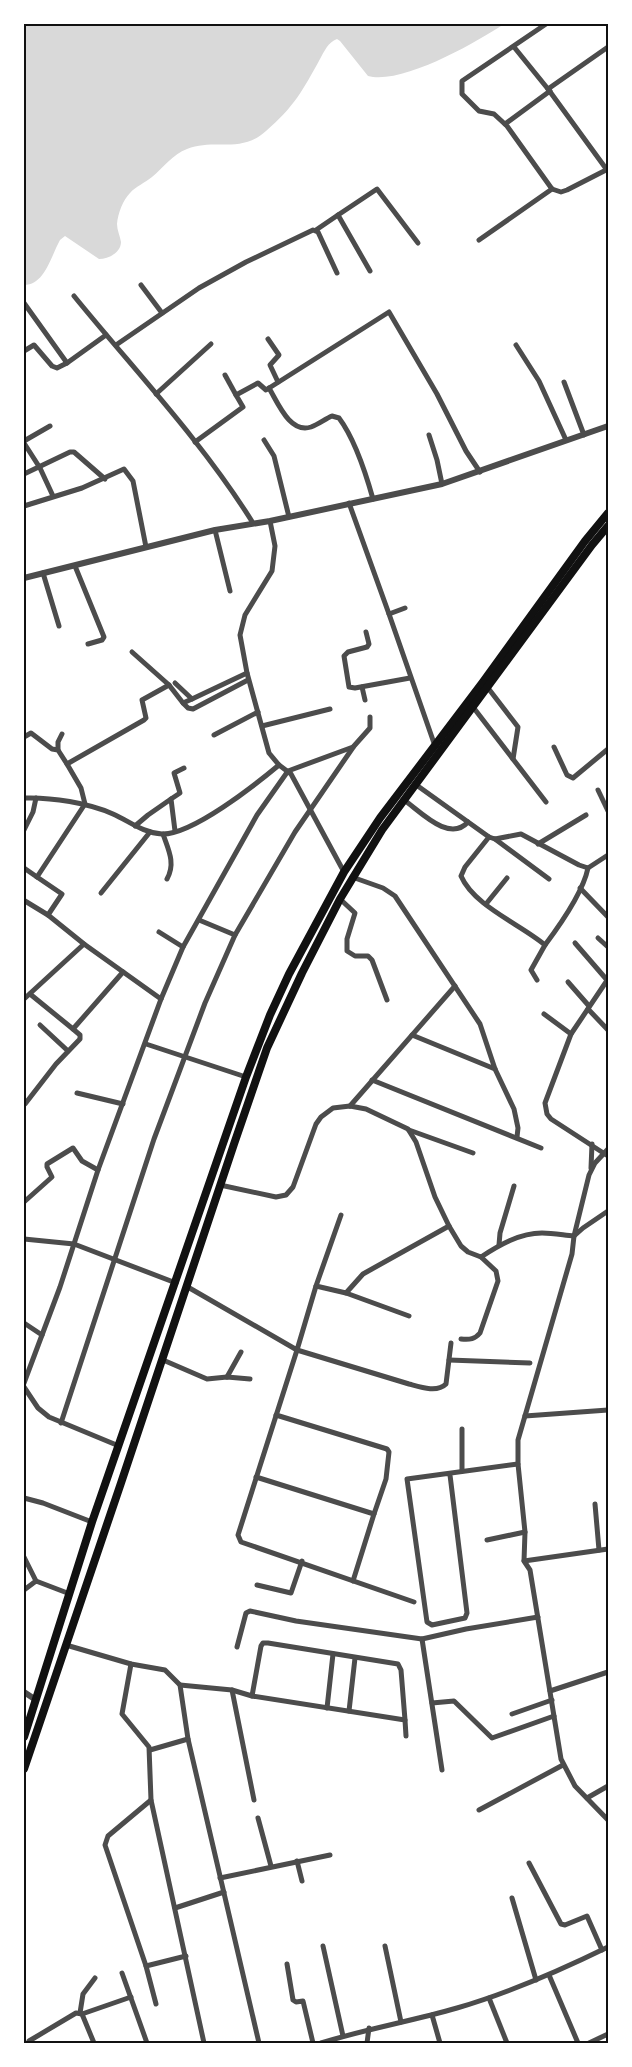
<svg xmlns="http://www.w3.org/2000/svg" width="632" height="2067" font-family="Commissioner,sans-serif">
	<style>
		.water { fill: #d9d9d9 }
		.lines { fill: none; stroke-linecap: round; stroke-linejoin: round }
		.minor { stroke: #4c4c4c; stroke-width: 5 }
		.tertiary { stroke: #4c4c4c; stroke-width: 6 }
		.trunk { stroke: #111; stroke-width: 8 }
		.neatline { fill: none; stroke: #111; stroke-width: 2 }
	</style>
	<rect width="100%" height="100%" fill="#fff"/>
	<path class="water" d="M24,24H504C475,43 402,85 368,76L340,41L337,39C328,42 324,52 320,59C303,90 294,107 266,131C241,154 215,138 187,149C173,154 163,168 152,177C145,183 136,186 130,193C123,200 118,213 117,224C117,230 120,236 121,242C121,253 108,259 99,259L65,236L60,240C51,256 45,285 24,285Z"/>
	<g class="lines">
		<g class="minor">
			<polyline points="546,24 462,81 462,94 479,111 494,114 507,126 552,189 561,192 567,190 608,169"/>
			<polyline points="514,47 548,89 607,170"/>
			<polyline points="548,89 608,47"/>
			<polyline points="505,124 550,91"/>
			<polyline points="338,215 377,189 418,243"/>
			<polyline points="316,230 338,215 370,271"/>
			<polyline points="479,240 552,189"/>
			<polyline points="141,285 162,313"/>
			<path d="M74,296C135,371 202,441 253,523"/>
			<polyline points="24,303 67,363"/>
			<polyline points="268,339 279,355 270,365 278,382"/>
			<polyline points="116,345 199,288 246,262 313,230 318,232 337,273"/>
			<polyline points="516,345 539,381 566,440"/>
			<polyline points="24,351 34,345 52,366 57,368 67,363 106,335"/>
			<polyline points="225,375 236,395"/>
			<polyline points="564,382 584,435"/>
			<path d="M269,388C278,403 290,434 311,427C319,424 325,419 332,416L339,418C354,438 366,474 373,499"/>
			<polyline points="156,394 211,344"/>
			<polyline points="429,435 437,460 442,484"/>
			<polyline points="264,440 274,456 289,517"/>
			<polyline points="24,441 50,426"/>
			<polyline points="195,442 243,407 236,395 258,383 266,390 389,312 437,394 466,451 480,472"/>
			<polyline points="24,443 40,468 53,496"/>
			<polyline points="24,474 70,452 74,452 105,479"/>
			<polyline points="349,503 389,614"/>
			<polyline points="24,506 82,488 124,469 133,481 146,547"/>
			<polyline points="270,521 275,546 272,571 245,615 240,635 247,673 269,753 279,765 291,774 344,872"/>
			<polyline points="215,530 230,591"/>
			<polyline points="75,566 104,637 102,640 88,644"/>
			<polyline points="43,573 59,626"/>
			<polyline points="405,608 389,614 435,746"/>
			<polyline points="366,632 369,644 367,647 348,652 344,656 349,687 355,688 410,678"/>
			<polyline points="132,652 169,685 183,703 192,699"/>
			<polyline points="175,683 192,699 247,673"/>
			<polyline points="362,687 365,700"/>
			<polyline points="488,688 518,727 513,759"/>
			<polyline points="183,703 188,708 193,709 248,680"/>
			<polyline points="473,707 546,802"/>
			<polyline points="262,726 330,709"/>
			<polyline points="214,735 258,712"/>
			<polyline points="24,737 31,733 52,749 58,750 67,764"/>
			<polyline points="554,747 567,775 573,778 608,749"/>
			<polyline points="58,750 58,742 62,734"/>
			<polyline points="415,784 489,837 495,839 521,834 579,865 588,868 608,855"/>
			<polyline points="598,790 608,811"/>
			<path d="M24,798C51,797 89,803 113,814C129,821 143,833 162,834C192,835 255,785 279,765"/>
			<path d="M404,800C420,811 449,843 468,822"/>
			<polyline points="135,826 148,815 171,799"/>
			<polyline points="24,830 33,812 36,798"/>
			<polyline points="175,831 171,799 180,793 174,773 184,768"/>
			<path d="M163,834C168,849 176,863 167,879"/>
			<path d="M489,837L465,867L461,876C474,906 520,924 545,945L531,970L537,980"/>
			<polyline points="495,839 549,879"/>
			<polyline points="538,844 586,815"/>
			<polyline points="24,868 37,877"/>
			<polyline points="352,877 383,888 395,896 480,1024 495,1069 514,1109 518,1128 517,1137"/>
			<polyline points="580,888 608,917"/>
			<polyline points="101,893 150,832"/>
			<polyline points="340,899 355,913 347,939 347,951 355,956 368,956 372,960 387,1000"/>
			<polyline points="25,901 48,915"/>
			<polyline points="486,904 507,878"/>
			<polyline points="199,920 235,935"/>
			<polyline points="159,932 183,947"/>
			<polyline points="598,938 608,947"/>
			<polyline points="575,943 607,980"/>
			<polyline points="84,944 48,915 62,894 37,877 85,804 81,788 67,764 144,720 146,718 142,700 169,685"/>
			<path d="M545,945C560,925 583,892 588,868"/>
			<polyline points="608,979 571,1034 545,1103 547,1114 551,1119 608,1156"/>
			<polyline points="568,982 589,1006"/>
			<polyline points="30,994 73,1029"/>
			<polyline points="24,999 84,944 161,999"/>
			<polyline points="588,1009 608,1030"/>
			<polyline points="544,1014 571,1034"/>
			<polyline points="40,1025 68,1051"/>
			<polyline points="412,1035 495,1069"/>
			<polyline points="146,1044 246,1077"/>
			<polyline points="372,1080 541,1148"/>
			<polyline points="77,1093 123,1104"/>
			<polyline points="25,1104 56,1064 80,1039 80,1035 73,1029 123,972"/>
			<polyline points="350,1106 455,986"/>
			<polyline points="409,1130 473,1153"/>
			<polyline points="608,1149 595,1163 589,1175 574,1236 572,1254 518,1440 518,1464 525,1532 524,1561 530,1570 561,1759 575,1786 608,1820"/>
			<polyline points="591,1168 592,1144"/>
			<path d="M220,1185L276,1197L286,1195L293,1187L316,1124L321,1117L333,1108L350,1106L366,1109L408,1129L416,1142L435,1197L449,1226L461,1246L468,1252L481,1257C499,1245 520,1233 542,1233C553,1233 563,1235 574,1236"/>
			<polyline points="24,1202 52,1177 47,1167 47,1164 73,1148 82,1161 98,1170"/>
			<polyline points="574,1236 583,1228 608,1211"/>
			<polyline points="24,1239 74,1244 176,1283"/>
			<polyline points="499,1245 500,1233 514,1186"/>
			<polyline points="186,1286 297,1350 316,1286 341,1215"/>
			<polyline points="316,1286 346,1293 363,1274 449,1226"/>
			<polyline points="346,1293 409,1316"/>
			<polyline points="24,1323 42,1335"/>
			<path d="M461,1339C470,1340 475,1339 480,1333L498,1281L496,1271L481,1257"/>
			<polyline points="163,1360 207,1379 227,1377 250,1379"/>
			<polyline points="449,1360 530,1363"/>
			<polyline points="227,1377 241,1352"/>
			<polyline points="24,1383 60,1287 98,1170 161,999 183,947 257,815 288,771 353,747"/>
			<polyline points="24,1387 38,1408 49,1417 119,1446"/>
			<polyline points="276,1415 387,1449 389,1452 386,1479 374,1514"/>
			<polyline points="525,1416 608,1410"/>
			<polyline points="61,1423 154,1139 205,1003 235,935 295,832 354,746 370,728 370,717"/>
			<polyline points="462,1471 462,1429"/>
			<polyline points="450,1475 467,1613 465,1618 432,1625 427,1622 407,1479 518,1464"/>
			<polyline points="256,1477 374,1514 353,1581"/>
			<polyline points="24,1498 43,1503 92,1522"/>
			<polyline points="595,1504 599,1550"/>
			<polyline points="487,1540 525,1532"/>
			<polyline points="24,1557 36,1581"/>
			<polyline points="524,1561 608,1549"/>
			<polyline points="257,1585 291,1593 302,1561"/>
			<polyline points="24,1590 36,1581 70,1594"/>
			<path d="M414,1602L241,1542L238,1535L297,1350L409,1384C420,1387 437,1393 446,1384L451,1343"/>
			<polyline points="422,1639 442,1770"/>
			<polyline points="66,1645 131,1664 165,1670 180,1685 188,1739 259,2043"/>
			<polyline points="237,1647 246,1613 250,1611 296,1621 422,1639 466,1629 538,1617"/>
			<polyline points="131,1664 122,1714 149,1747 151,1800 204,2043"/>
			<polyline points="180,1685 232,1690 252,1696 405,1720 406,1736"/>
			<polyline points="232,1690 254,1800"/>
			<polyline points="550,1691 608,1672"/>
			<polyline points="252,1696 261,1646 263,1643 268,1643 398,1664 401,1670 405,1720"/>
			<polyline points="432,1703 454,1701 492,1738 554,1716"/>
			<polyline points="327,1708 333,1654"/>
			<polyline points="349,1711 355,1658"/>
			<polyline points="512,1714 552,1700"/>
			<polyline points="150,1750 188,1739"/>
			<polyline points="587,1798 608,1786"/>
			<polyline points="151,1800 108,1836 105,1845 146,1966 186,1956"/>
			<polyline points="479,1810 563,1765"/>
			<polyline points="258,1818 271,1866"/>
			<polyline points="297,1861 302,1881"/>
			<polyline points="529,1863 561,1924 565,1925 587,1916 602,1950"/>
			<polyline points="220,1878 330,1855"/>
			<polyline points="512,1898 536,1980"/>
			<polyline points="175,1908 224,1892"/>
			<polyline points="323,1946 343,2036"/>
			<polyline points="385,1946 401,2022"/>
			<polyline points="287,1964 293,2000 296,2002 303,2001 313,2043"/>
			<polyline points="146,1966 156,2004"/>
			<polyline points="122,1973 147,2043"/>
			<polyline points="549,1975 578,2043"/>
			<polyline points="489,1998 507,2043"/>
			<polyline points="80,2013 83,1994 95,1978"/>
			<polyline points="432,2015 440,2043"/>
			<polyline points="29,2041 76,2013 82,2014"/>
			<polyline points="94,2043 82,2014 131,1997"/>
			<path d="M321,2043C366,2029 412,2021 457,2008C509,1993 559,1971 608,1947"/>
			<polyline points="367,2043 369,2028"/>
			<polyline points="589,2043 608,2034"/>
		</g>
		<g class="tertiary">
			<polyline points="24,578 215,530 270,521 442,484 608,426"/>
			<polyline points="24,1692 36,1700"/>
		</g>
		<g class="trunk">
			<polyline points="24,1737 92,1522 246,1077 270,1015 289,974 344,872 380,818 483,682 585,541 608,513"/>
			<polyline points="24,1769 121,1483 234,1144 267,1048 302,973 340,899 382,830 592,545 608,526"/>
		</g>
	</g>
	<rect width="632" height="2067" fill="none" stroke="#ffffff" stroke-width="50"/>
	<rect x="25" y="25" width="582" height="2017" class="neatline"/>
</svg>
